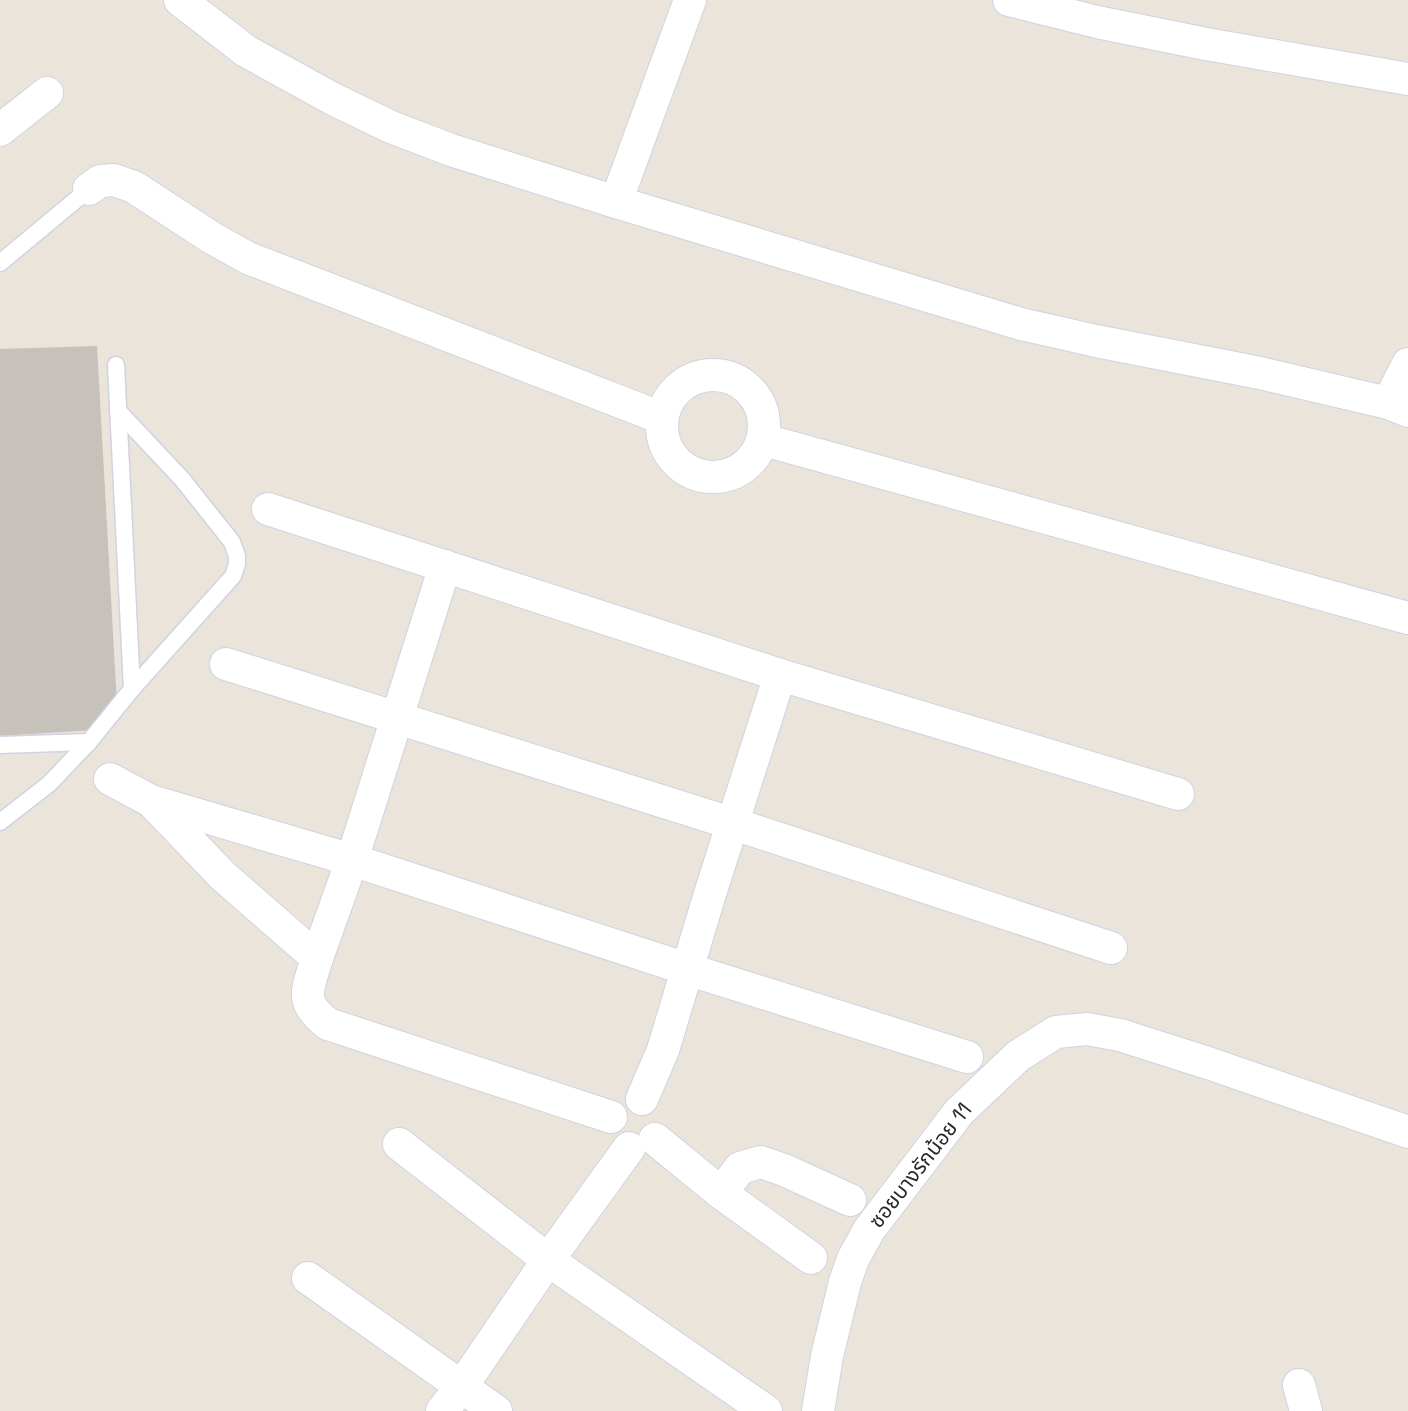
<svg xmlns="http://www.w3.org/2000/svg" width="1408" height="1411" font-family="'Space Grotesk','Noto Sans Thai',sans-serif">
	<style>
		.building { fill: #c6c1bb }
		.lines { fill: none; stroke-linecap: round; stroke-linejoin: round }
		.service-casing { stroke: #d0d3e1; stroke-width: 19 }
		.minor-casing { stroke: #d0d3e1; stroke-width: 34 }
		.service { stroke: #fff; stroke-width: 16 }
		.minor { stroke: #fff; stroke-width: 32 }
		.labels { text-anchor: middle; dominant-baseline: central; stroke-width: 5; stroke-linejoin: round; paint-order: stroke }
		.street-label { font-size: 21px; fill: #292929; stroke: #fff }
	</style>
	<rect width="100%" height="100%" fill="#ebe4db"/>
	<polygon class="building" points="97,346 117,705 94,730 0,736 0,349"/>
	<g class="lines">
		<defs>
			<g id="service">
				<polyline points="0,263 89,189"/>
				<polyline points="118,411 182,479 232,542 237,556 237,564 233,576 132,689"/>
				<polyline points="0,745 89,742"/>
				<polyline points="0,822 49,784 89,742 132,689 116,365"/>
			</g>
			<g id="minor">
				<polyline points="180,0 246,51 333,99 391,127 451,150 616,202 1021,324 1096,341 1260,373 1388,403 1408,411"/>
				<polyline points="1009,0 1097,22 1206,44 1408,79"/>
				<polyline points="0,130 47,93"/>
				<polyline points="89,189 100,181 114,180 134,187 212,238 248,258 662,418"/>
				<polyline points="616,202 690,0"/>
				<circle cx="713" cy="426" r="51"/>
				<polyline points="1388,403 1408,364"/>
				<polyline points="764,440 1408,618"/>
				<polyline points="268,509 780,675 1178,794"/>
				<polyline points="226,664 734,824 1111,948"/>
				<polyline points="110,779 151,801 352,860 687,969 967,1057"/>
				<path d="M153,803L222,875L317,958C308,990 298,1001 328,1024L611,1117"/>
				<polyline points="317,958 352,860 445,566"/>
				<polyline points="642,1099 663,1050 709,897 780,675"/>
				<polyline points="655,1139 721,1193 811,1258"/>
				<polyline points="399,1144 548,1260 766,1411"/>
				<polyline points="721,1193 740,1168 761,1162 784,1170 850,1200"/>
				<polyline points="308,1278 496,1411"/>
				<polyline points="1299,1385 1306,1411"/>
				<polyline points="442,1411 462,1386 548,1260 629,1148"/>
				<polyline points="818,1411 827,1356 845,1282 853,1259 869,1230 959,1112 1018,1056 1056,1032 1087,1029 1120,1035 1211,1064 1408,1132"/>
			</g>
		</defs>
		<use href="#service" class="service-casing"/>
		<use href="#minor" class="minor-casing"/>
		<use href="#service" class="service"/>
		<use href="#minor" class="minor"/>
	</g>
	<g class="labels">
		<g class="street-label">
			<text transform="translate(920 1165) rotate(-52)">ซอยบางรักน้อย 11</text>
		</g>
	</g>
</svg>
